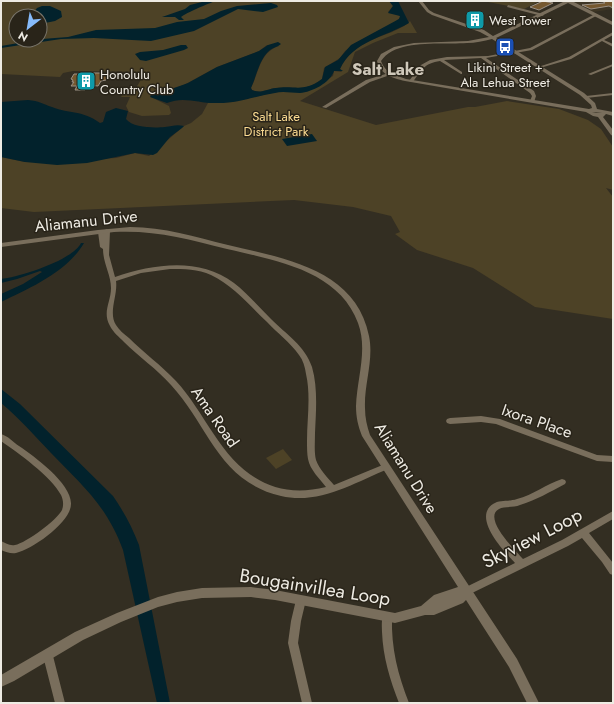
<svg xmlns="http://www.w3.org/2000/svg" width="614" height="704" font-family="Jost,sans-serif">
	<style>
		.built { fill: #3e3625 }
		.green { fill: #4d4226; fill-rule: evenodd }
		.water { fill: #02222c }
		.building { fill: #75582f; stroke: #9b9185 }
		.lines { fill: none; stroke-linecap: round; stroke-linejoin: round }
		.minor { fill: #796e5c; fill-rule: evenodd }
		.tertiary { fill: #796e5c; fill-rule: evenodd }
		.labels { text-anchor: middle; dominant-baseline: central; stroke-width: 3; stroke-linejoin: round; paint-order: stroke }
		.far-poi-label { font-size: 13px; fill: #eeebe3; stroke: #292419; text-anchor: start }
		.far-park-label { font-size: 13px; fill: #fcdc92; stroke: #292419 }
		.street-label { font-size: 16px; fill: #eeebe3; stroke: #292419 }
		.far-district-label { font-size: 17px; font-weight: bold; fill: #cfc8ba; stroke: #292419 }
		.near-street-label { font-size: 19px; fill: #eeebe3; stroke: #292419 }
	</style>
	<rect width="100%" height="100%" fill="#332e22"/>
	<polygon class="built" points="576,1 613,1 613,9 593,12 574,2"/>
	<g class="green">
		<path d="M1,1H122L129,2L389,1L393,6L388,12L397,14L401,17L395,22L354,44L345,51L340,58L324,68L322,79C304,93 295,86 276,88C267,89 261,94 252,90L251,88C259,72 260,52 279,46L267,45L259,51L217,67L184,85L151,94L150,96L151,97L169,106L171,113L169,115L142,116L129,112L126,106L130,97H121L126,88H136L142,78H147L150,72L73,71L63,73L60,77L1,74ZM16,16H40V40H16Z"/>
		<polygon points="483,1 540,1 524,9"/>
		<path d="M410,21L417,33H398L373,43L355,52L348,72L300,101L376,125L468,107H475L507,101L559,109L588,120L601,129L613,147V190L606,188L613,197V319L535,307L473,268L417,250L395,234L400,232L391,216L353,207L294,200L34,212L1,208V157L25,162L116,158L135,153L149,156L184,126L191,123L202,114L208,103L232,102L276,92H303L333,76L334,71L342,72L340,69C350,47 371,40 392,32C398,29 406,26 410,21Z"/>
		<polygon points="283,449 292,460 276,469 266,458"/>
	</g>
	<g class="water">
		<path d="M206,1H216C209,3 186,13 181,17L184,20H179L175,17H162L185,9L190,5Z"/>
		<path d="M389,1H398L409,23C385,37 353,41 340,69L343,71H334C330,83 312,92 300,93C291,93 283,91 275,93C255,96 236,104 215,103C198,103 183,96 167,103L150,97L153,93L169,90L188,83L217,67L259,51L268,45L278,42L281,44C278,47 274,47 270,50C259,59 257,75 251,88L252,90C261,94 267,89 276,88C295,85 303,93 322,79L325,67L338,60L351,45L399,19L400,16L388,13L393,6Z"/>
		<polygon points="271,3 277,5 278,7 263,12 238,9 194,31 151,41 94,38 61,39 1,48 1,46 42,39 68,37 96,30 155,28 177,22 204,19 221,11 237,6"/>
		<polygon points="42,6 50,6 61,11 62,17 55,21 40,24 40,16 31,16 37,8"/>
		<polygon points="181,45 186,45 188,48 184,50 146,61 140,60 135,54 140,52 163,50"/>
		<path d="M28,100C39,101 43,104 52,107C70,114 82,110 100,123L103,122L106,112L116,108L128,111L126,119C133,128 154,128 165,127C172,126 177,124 184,126L182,128L170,137L157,153L153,155L135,153L87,163L57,165L25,162L1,157V102Z"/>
		<polygon points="312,134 317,141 287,146 282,139"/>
		<path d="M81,243H84C67,272 30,288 1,302V294L23,284L42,272L40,271L17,279L1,283V279C20,277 73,260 81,243Z"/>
		<path d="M1,389L20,404L113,496C124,512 132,527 139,545L170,703H157L123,550C107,506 82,485 51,453C35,436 19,418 1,403Z"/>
	</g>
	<g class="building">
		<polygon points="543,1 553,3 539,10 530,7"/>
		<polygon points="602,1 613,1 613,8 609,6 591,9 582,5 605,3"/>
		<polygon points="86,73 101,73 100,74 109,74 106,80 101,81 98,86 88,85 85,90 75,90 77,86 71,86 74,82 72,82 73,80 71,79 74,74 85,74"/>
	</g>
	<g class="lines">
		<g class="minor">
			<polygon points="508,5 543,14 544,15 542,16 507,7"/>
			<path d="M595,14L598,15L532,50L486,58L534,91L536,96L534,102L530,101L532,96L530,93L481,58L444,60L462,72V74H461L440,61C425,63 421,70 413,82L409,81L421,65L430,60L447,57L488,56L530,48Z"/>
			<polygon points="613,32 613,35 604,40 613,44 613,47 602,41 571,59 540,68 538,67 569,57"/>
			<polygon points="613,64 613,66 591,75 588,74"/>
			<polygon points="389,73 391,74 390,75 370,82 326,108 322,107 366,80"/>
			<polygon points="613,93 613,95 586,98 584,97 586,96"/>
			<path d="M107,229L110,231L109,255L115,277C154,264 199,257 234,283C248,294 259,307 271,319C286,334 305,346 312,367C318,388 316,411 315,433C315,442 314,452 316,460C319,469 328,478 334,485L385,464L388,465L389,467L388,469C354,483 319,505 281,496C218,481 209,426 171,385C157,369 139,357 124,342C119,337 113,332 110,326C102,312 111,302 111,288C111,275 103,263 103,249L100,247L98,232L101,230L103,231L104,233L105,230ZM170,269C184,269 198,269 211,275C234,286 249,305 267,322C277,333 290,342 299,355C303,360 305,367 306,374C311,396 307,419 307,441C307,447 307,454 308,459C310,470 320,479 326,487C274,500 240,475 213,433C201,415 190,396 176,381C161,365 144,353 129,338C124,334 119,330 116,325C108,313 118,295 116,281L141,273Z"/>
			<polygon points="481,416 500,419 597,455 613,456 613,462 597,461 496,424 481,422 450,424 447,423 446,421 447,419 450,418"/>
			<path d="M1,434C8,436 13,442 19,446C34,456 72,484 71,504C71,522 33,549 16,553C11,554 6,552 1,550V541C6,543 9,546 15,545C26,543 57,520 62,510C64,505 63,499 61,495C51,476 18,453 1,441Z"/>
			<path d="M562,479L565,480L566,482L565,484C550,492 536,500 520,505C514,508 504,506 499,509C482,518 516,551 523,559L562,540L613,511V519L589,533L613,563V575L610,574L602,562L582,538L568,546L470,594L467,595L464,594L462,591L464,588L515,563C504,551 472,518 493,504C500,499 509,502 517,499C533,495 546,484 562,479Z"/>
			<polygon points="301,596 304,597 306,600 301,621 298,643 312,703 302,703 288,643 291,621 296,600 298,597"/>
			<path d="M387,612L390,614L392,617C391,648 398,675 409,703H399C390,680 383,657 382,632C382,626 381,619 384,614Z"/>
			<polygon points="48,651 52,652 53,656 65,703 55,703 43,656 44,652"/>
		</g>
		<g class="tertiary">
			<path d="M418,1H422L429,10L434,13L484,30L493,36L565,1H572L613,22V25H612L568,3L496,38L584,93L595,103L597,109L613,112V116L606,114L603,117L613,130V136L611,135L598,117L593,116L586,112L405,81C392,78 381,75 377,61L381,54L394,47L414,43L468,41L489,37L480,32L432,15L427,12ZM492,39L580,95L591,105L592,108L589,109L406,79C395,75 385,73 381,61C396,38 443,45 467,43C475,43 484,41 492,39ZM592,112L602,113H596Z"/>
			<path d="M130,227C164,227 195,237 228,245C283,258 356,269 369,336C374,360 364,384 365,408C365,418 367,426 370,435L517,659L539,703H527L509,667L466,600L463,603L434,615H425L395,623L275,600L251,597L202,598L177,602L158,607L121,622L83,640L14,681L1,687V675L75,632L117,613L158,597L177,592L202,588L251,587L275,590L395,613L421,606L434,595L458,587L362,436C358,426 356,417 356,406C357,378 368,350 358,323C339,270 274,260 227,249C187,239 156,230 114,232L1,247V243L98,230Z"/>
		</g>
	</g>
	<defs>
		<symbol id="building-square" viewBox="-11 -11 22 22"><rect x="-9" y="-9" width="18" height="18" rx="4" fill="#0f9aa8" stroke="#292419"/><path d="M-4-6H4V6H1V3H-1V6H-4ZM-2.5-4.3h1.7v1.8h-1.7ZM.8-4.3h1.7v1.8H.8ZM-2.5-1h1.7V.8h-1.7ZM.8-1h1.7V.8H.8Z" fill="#fff"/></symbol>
		<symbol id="bus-square" viewBox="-11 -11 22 22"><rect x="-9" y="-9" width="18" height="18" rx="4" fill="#1a4fb4" stroke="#292419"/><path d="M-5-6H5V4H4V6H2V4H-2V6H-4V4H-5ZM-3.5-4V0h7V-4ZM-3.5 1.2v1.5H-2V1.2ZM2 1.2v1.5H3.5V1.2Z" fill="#fff"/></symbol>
	</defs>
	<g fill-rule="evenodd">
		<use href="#building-square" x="464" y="9" width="22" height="22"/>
		<use href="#bus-square" x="494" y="36" width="22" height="22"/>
		<use href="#building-square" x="75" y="70" width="22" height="22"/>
	</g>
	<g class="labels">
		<g class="far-poi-label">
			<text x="489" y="20">West Tower</text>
			<text x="505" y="67" text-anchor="middle">Likini Street +<tspan x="505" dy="15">Ala Lehua Street</tspan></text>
			<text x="100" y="74">Honolulu<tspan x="100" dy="15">Country Club</tspan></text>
		</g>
		<g class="far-park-label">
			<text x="276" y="116">Salt Lake<tspan x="276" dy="15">District Park</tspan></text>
		</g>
		<g class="street-label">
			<text transform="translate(86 221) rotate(-6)">Aliamanu Drive</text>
			<text transform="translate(215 417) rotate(55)">Ama Road</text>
			<text transform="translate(537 421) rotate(19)">Ixora Place</text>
			<text transform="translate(406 468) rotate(58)">Aliamanu Drive</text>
		</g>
		<g class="far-district-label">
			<text x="388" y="69">Salt Lake</text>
		</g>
		<g class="near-street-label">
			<text transform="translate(532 538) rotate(-27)">Skyview Loop</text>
			<text transform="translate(315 587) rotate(9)">Bougainvillea Loop</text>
		</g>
	</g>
	<rect width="614" height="704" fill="none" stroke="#eeebe3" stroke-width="4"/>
	<g transform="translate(28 28) rotate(211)"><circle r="19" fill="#292419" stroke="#78746a"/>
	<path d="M0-3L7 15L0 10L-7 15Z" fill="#86bbfb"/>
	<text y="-6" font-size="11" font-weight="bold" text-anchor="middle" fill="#eeebe3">N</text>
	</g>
</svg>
